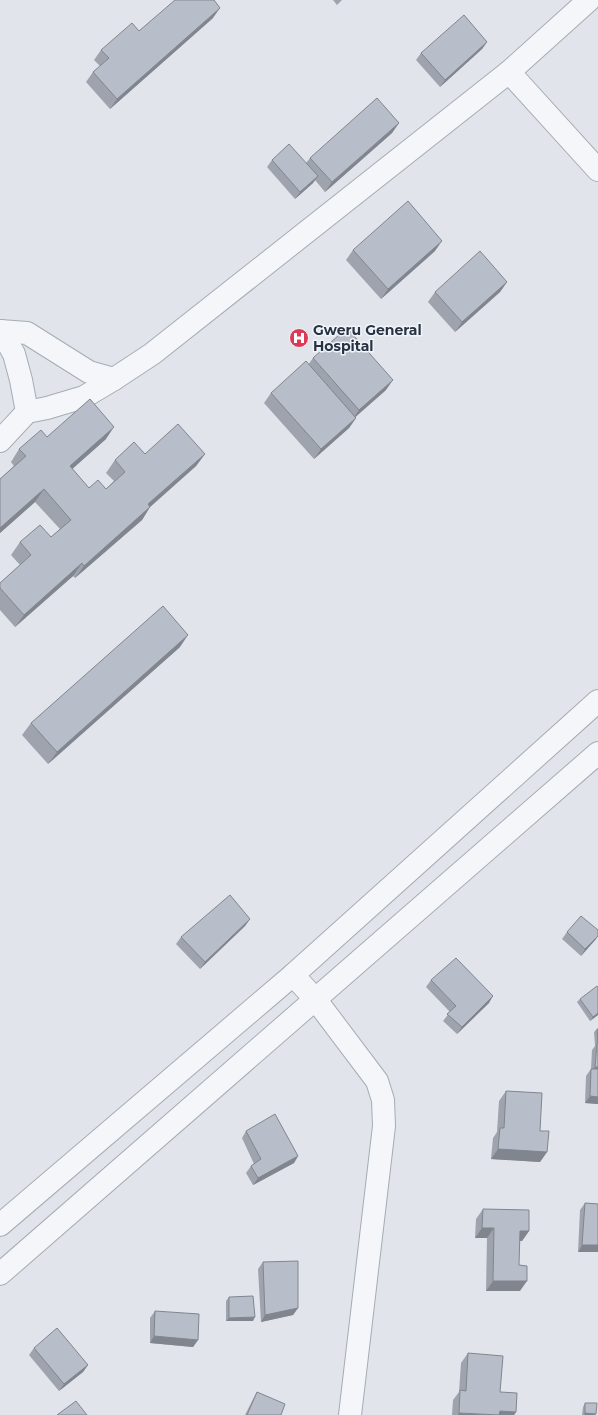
<svg xmlns="http://www.w3.org/2000/svg" width="598" height="1415" font-family="Montserrat,sans-serif">
	<style>
		.lines { fill: none; stroke-linecap: round; stroke-linejoin: round }
		.minor-casing { stroke: #a5acb6; stroke-width: 24 }
		.minor { stroke: #f4f6f9; stroke-width: 22 }
		.wall { fill: #9ea3ad }
		.shaded-wall { fill: #81858d }
		.building { fill: #b8bec9; stroke: #81858d }
		.labels { text-anchor: middle; dominant-baseline: central; stroke-width: 3; stroke-linejoin: round; paint-order: stroke }
		.poi-label { font-size: 14px; font-weight: bold; fill: #273344; stroke: #f1f4f8; text-anchor: start }
	</style>
	<rect width="100%" height="100%" fill="#e1e5eb"/>
	<g class="lines">
		<defs>
			<g id="minor">
				<polyline points="509,72 598,170"/>
				<polyline points="0,331 27,333 89,372 114,379 152,354 509,72 589,0"/>
				<polyline points="1,331 14,354 21,380 27,412"/>
				<polyline points="0,441 27,412 47,408 84,397 114,379"/>
				<polyline points="293,975 316,1000 377,1081 383,1100 384,1126 350,1415"/>
				<polyline points="0,1225 293,975 598,701"/>
				<polyline points="0,1274 598,753"/>
			</g>
		</defs>
		<use href="#minor" class="minor-casing"/>
		<use href="#minor" class="minor"/>
	</g>
	<g class="wall">
		<polygon points="333,0 342,0 337,5"/>
		<polygon points="213,18 110,109 86,82 93,72 100,66 94,60 101,50 139,31"/>
		<polygon points="487,42 482,49 440,87 416,60 421,53"/>
		<polygon points="399,123 392,133 325,192 315,180 313,183 295,199 267,167 272,160 306,163 310,158"/>
		<polygon points="353,250 435,251 381,299 346,260"/>
		<polygon points="507,282 500,292 455,332 428,302 435,292"/>
		<polygon points="313,358 386,390 355,417 356,418 349,428 314,459 264,403 271,393 308,365"/>
		<polygon points="47,437 106,439 72,469 89,488 106,489 114,481 106,473 115,460 145,454 205,454 196,466 150,507 142,520 75,578 73,576 15,627 0,610 0,583 20,565 11,555 20,542 51,537 60,529 35,502 0,533 0,479 14,466 11,462 19,449"/>
		<polygon points="180,647 48,764 22,735 31,723"/>
		<polygon points="250,919 245,926 200,969 176,944 181,937"/>
		<polygon points="567,932 596,939 581,956 562,939"/>
		<polygon points="431,980 489,1003 457,1034 443,1021 450,1012 426,987"/>
		<polygon points="580,999 598,1015 590,1021 577,1002"/>
		<polygon points="597,1029 598,1029 598,1104 585,1103 586,1076 591,1069 592,1050 595,1046 594,1032"/>
		<polygon points="506,1091 540,1131 547,1152 540,1162 491,1159 493,1138 497,1132 499,1101"/>
		<polygon points="246,1131 298,1156 294,1163 253,1185 246,1173 251,1166 254,1164 242,1138"/>
		<polygon points="585,1203 598,1204 598,1252 578,1252 580,1210"/>
		<polygon points="483,1209 529,1231 522,1241 519,1241 519,1265 520,1291 486,1291 487,1238 475,1238 476,1219"/>
		<polygon points="263,1262 298,1308 293,1315 261,1322 258,1269"/>
		<polygon points="229,1297 253,1321 226,1321 226,1301"/>
		<polygon points="155,1311 198,1340 193,1347 150,1343 150,1318"/>
		<polygon points="34,1348 88,1365 83,1372 59,1391 29,1355"/>
		<polygon points="468,1353 516,1412 514,1415 452,1415 453,1400 459,1392 461,1363"/>
		<polygon points="257,1392 281,1415 245,1415 253,1399"/>
		<polygon points="585,1403 595,1415 582,1415 583,1407"/>
	</g>
	<g class="shaded-wall">
		<polygon points="220,8 213,18 110,109 117,99"/>
		<polygon points="487,42 482,49 440,87 445,80"/>
		<polygon points="399,123 392,133 325,192 332,182"/>
		<polygon points="318,176 313,183 295,199 300,192"/>
		<polygon points="442,241 435,251 381,299 388,289"/>
		<polygon points="507,282 500,292 455,332 462,322"/>
		<polygon points="393,380 386,390 352,420 359,410"/>
		<polygon points="356,418 349,428 314,459 321,449"/>
		<polygon points="114,427 106,439 61,479 70,466"/>
		<polygon points="205,454 196,466 150,507 142,520 75,578 84,566 148,504"/>
		<polygon points="44,489 35,502 0,533 0,528"/>
		<polygon points="82,563 73,576 15,627 24,615"/>
		<polygon points="188,635 180,647 48,764 57,752"/>
		<polygon points="250,919 245,926 200,969 205,962"/>
		<polygon points="598,936 596,939 581,956 585,949"/>
		<polygon points="493,996 489,1003 457,1034 462,1027"/>
		<polygon points="598,1013 598,1015 590,1021 593,1017"/>
		<polygon points="595,1067 598,1067 598,1074 590,1074"/>
		<polygon points="590,1096 598,1097 598,1104 585,1103"/>
		<polygon points="498,1149 547,1152 540,1162 491,1159"/>
		<polygon points="298,1156 294,1163 253,1185 258,1178"/>
		<polygon points="482,1228 494,1228 487,1238 475,1238"/>
		<polygon points="520,1231 529,1231 522,1241 513,1241"/>
		<polygon points="582,1245 598,1245 598,1252 578,1252"/>
		<polygon points="493,1281 527,1281 520,1291 486,1291"/>
		<polygon points="298,1308 293,1315 261,1322 265,1315"/>
		<polygon points="255,1317 253,1321 226,1321 229,1318"/>
		<polygon points="154,1336 198,1340 193,1347 150,1343"/>
		<polygon points="88,1365 83,1372 59,1391 64,1384"/>
		<polygon points="500,1411 516,1412 514,1415 497,1415"/>
		<polygon points="459,1413 491,1415 458,1415"/>
		<polygon points="585,1413 596,1414 595,1415 584,1415"/>
	</g>
	<g class="building">
		<polygon points="175,0 214,0 220,8 117,99 93,72 109,58 101,50 132,23 139,31"/>
		<polygon points="464,15 487,42 445,80 421,53"/>
		<polygon points="377,98 399,123 332,182 310,158"/>
		<polygon points="289,144 318,176 300,192 272,160"/>
		<polygon points="408,201 442,241 388,289 353,250"/>
		<polygon points="480,251 507,282 462,322 435,292"/>
		<polygon points="347,328 393,380 359,410 313,358"/>
		<polygon points="306,361 356,418 321,449 271,393"/>
		<polygon points="90,399 114,427 70,466 89,488 98,480 106,489 125,472 115,460 134,442 145,454 178,424 205,454 148,504 150,507 84,566 82,563 24,615 0,588 0,583 31,555 20,542 40,525 51,537 71,520 44,489 0,528 0,479 26,456 19,449 41,430 47,437"/>
		<polygon points="163,606 188,635 57,752 31,723"/>
		<polygon points="230,895 250,919 205,962 181,937"/>
		<polygon points="581,916 598,930 598,936 585,949 567,932"/>
		<polygon points="456,958 493,996 462,1027 447,1014 456,1006 431,980"/>
		<polygon points="597,986 598,987 598,1013 593,1017 580,999"/>
		<polygon points="597,1029 598,1029 598,1043"/>
		<polygon points="597,1043 598,1043 598,1067 595,1067"/>
		<polygon points="591,1069 598,1069 598,1097 590,1096"/>
		<polygon points="506,1091 542,1093 540,1131 549,1131 547,1152 498,1149 500,1128 504,1128"/>
		<polygon points="275,1114 298,1156 258,1178 251,1166 261,1159 246,1131"/>
		<polygon points="585,1203 598,1204 598,1245 582,1245"/>
		<polygon points="483,1209 529,1210 529,1231 520,1231 519,1265 527,1266 527,1281 493,1281 494,1228 482,1228"/>
		<polygon points="298,1261 298,1308 265,1315 263,1262"/>
		<polygon points="253,1296 255,1317 229,1318 229,1297"/>
		<polygon points="155,1311 199,1314 198,1340 154,1336"/>
		<polygon points="57,1328 88,1365 64,1384 34,1348"/>
		<polygon points="468,1353 503,1356 500,1392 517,1393 516,1412 500,1411 499,1415 459,1413 460,1390 466,1391"/>
		<polygon points="257,1392 285,1404 281,1415 247,1415"/>
		<polygon points="76,1401 87,1415 57,1415"/>
		<polygon points="585,1403 597,1403 596,1414 585,1413"/>
	</g>
	<defs>
		<symbol id="hospital-disc" viewBox="-11 -11 22 22"><circle r="9.5" fill="#db3b57" stroke="#f1f4f8"/><path d="M-5-5h3v3.5h4V-5h3V5h-3V1.5h-4V5h-3Z" fill="#fff"/></symbol>
	</defs>
	<g fill-rule="evenodd">
		<use href="#hospital-disc" x="288" y="327" width="22" height="22"/>
	</g>
	<g class="labels">
		<g class="poi-label">
			<text x="313" y="330">Gweru General<tspan x="313" dy="16">Hospital</tspan></text>
		</g>
	</g>
</svg>
